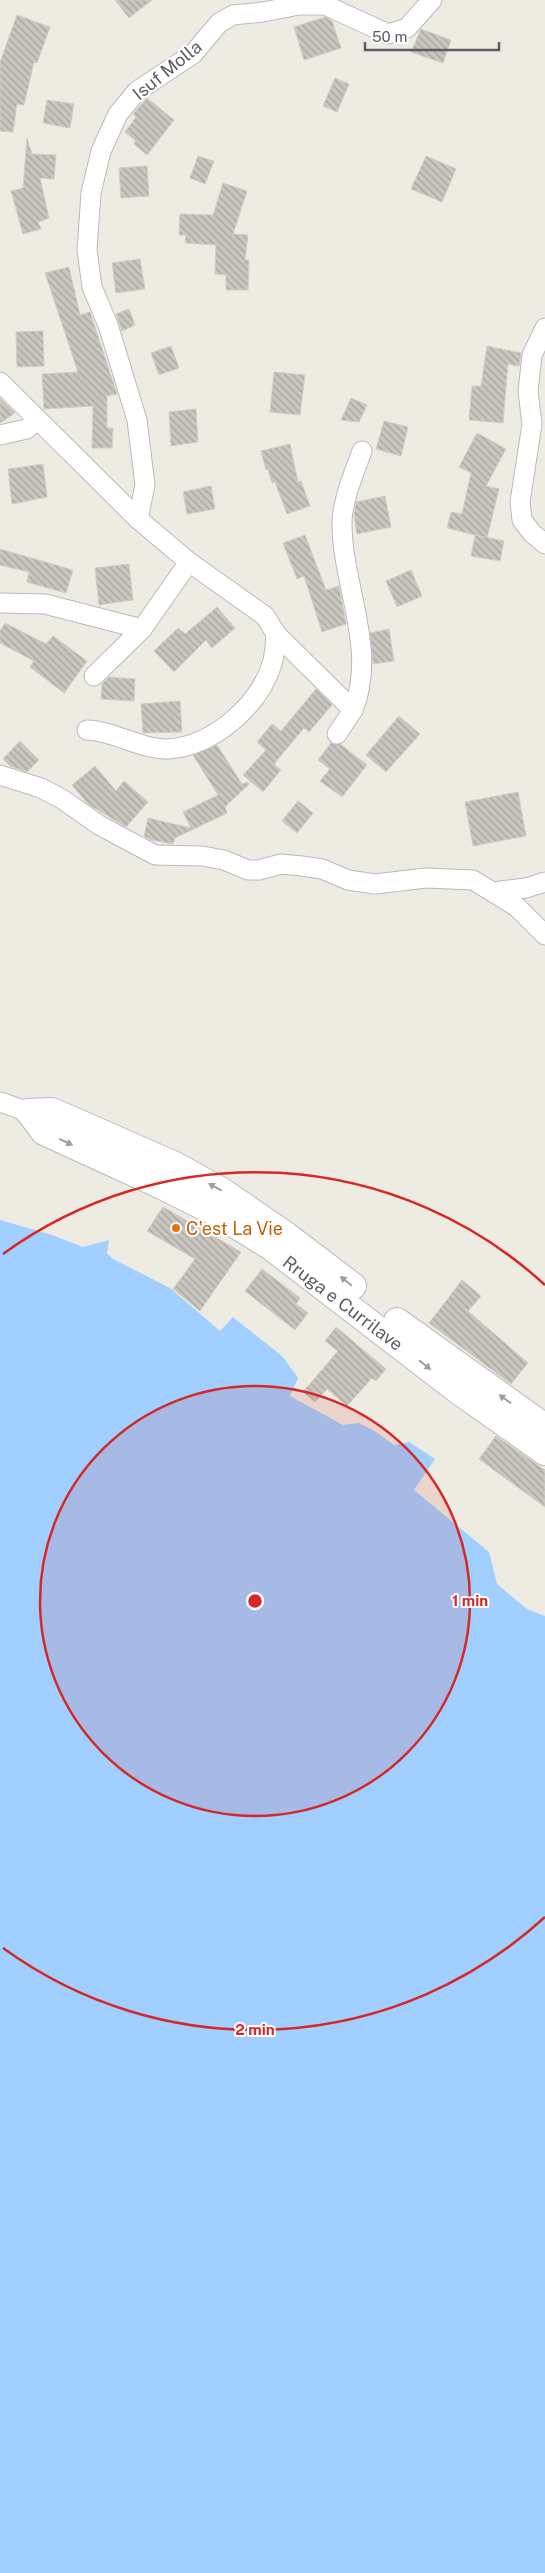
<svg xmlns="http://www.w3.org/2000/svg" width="545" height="2573" font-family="'Public Sans',sans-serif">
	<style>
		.water { fill: #a1cfff }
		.building { fill: url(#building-back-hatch); stroke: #d3cec0 }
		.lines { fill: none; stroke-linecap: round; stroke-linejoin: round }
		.street-casing { stroke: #b8babf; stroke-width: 21 }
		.secondary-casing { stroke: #b8bbc1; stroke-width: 28 }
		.street { stroke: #fff; stroke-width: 19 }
		.secondary { stroke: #fff; stroke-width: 26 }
		.oneway { fill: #9d9ea2 }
		.ring { fill: none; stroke: #d62828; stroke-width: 2.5 }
		.food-dot { fill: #e8710a; stroke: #fff; stroke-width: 2 }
		.labels { text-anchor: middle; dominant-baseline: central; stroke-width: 4; stroke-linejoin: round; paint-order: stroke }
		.street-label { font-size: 18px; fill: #5b5e64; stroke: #fff }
		.food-label { font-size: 18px; fill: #c56008; stroke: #fff; text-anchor: start }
		.centre { fill: #d62828; stroke: #fff; stroke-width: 2.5 }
		.ring-label { font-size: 15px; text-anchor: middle; font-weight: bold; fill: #d62828; stroke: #fff; stroke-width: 4; stroke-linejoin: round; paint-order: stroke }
	</style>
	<defs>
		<pattern id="building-back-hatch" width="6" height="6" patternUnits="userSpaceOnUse" patternTransform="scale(1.25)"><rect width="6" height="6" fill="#c9c6bf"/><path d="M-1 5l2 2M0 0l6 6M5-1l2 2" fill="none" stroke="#a6a49f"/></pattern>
	</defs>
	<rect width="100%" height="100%" fill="#eeece2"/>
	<polygon class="water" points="0,1220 52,1235 83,1247 109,1240 107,1253 113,1259 170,1288 220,1331 233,1317 283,1357 298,1378 290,1396 343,1425 359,1423 376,1432 394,1445 409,1442 435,1459 414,1490 489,1552 497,1584 527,1609 545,1616 545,2573 0,2573"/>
	<g class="building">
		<polygon points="115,0 152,0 129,18"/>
		<polygon points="17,15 50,27 37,63 34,62 24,105 17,104 13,132 0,131 0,62"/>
		<polygon points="325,17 332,21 341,48 304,60 294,27"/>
		<polygon points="421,29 451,40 443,63 411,52"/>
		<polygon points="335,78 349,84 337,112 323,106"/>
		<polygon points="147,98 174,120 147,155 134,144 136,141 125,132 136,117 133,114"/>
		<polygon points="47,100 74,104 70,128 43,123"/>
		<polygon points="27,138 32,154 56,155 54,179 40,178 49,218 38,222 41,229 23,234 11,191 23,188"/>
		<polygon points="198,156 214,161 205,184 190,178"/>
		<polygon points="426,156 456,169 442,202 411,189"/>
		<polygon points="147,166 149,196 121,198 119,168"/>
		<polygon points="223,183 247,191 233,234 248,235 245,260 249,260 248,290 226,290 226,275 215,274 216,245 185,243 186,235 179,235 180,214 213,215"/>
		<polygon points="140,259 145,289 116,293 112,263"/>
		<polygon points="69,267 80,315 90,312 117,394 107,396 107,428 113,428 112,448 92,448 93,406 44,409 42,374 78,372 45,273"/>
		<polygon points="129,309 135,325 122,331 116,314"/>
		<polygon points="43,331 44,366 17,367 16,332"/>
		<polygon points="171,346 179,368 159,375 151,353"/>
		<polygon points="487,346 521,353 519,366 508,364 503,423 469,420 472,386 481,386"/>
		<polygon points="274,372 305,375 300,415 270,412"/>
		<polygon points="0,398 15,413 0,423"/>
		<polygon points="351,398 367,405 359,422 341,420"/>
		<polygon points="196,409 198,442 171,446 169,412"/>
		<polygon points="384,421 408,427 401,456 376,449"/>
		<polygon points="477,433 506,449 486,486 499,489 487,538 447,528 451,512 462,514 471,473 459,467"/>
		<polygon points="290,444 298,482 301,481 310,506 287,514 275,482 272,483 268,469 266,470 261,451"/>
		<polygon points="43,464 47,497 12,504 8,469"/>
		<polygon points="211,486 215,509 187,514 183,492"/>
		<polygon points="385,496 391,527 357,534 354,515 356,502"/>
		<polygon points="305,535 326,590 339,586 345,618 346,624 322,632 304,576 297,579 283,543"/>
		<polygon points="475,535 504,541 500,561 471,556"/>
		<polygon points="0,549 73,570 66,593 27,582 29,572 0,565"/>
		<polygon points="129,564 133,600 99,605 95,568"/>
		<polygon points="411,570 422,596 397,607 386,581"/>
		<polygon points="217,607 235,628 212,648 206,640 174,672 154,651 178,628 185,634"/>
		<polygon points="5,623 46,644 53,636 87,661 64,693 30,667 34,661 0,643 0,631"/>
		<polygon points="389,629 394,661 373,664 370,633"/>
		<polygon points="109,677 135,679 134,701 101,699 102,684"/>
		<polygon points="316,689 332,705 309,732 304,728 274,764 281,770 263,792 243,775 266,750 257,742 272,724 281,731"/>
		<polygon points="180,701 182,732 143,733 141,704"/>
		<polygon points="399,716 420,734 386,772 366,755"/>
		<polygon points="20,741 39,760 27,772 10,766 3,759"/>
		<polygon points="331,743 340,744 367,765 342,797 320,781 330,769 318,760"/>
		<polygon points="217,745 242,784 248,782 249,784 225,807 227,813 175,838 173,844 151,840 144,836 148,818 191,828 183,812 218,795 193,755"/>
		<polygon points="95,766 116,791 124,781 148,802 126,827 88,804 72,785"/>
		<polygon points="518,792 526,836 473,846 465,802"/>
		<polygon points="298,801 313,813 297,833 282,821"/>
		<polygon points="163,1207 241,1252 200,1311 173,1289 195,1259 147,1231"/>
		<polygon points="262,1269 300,1298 296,1304 308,1313 295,1330 245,1291"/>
		<polygon points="462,1280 481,1296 468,1311 528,1363 511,1384 429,1323"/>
		<polygon points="336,1327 386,1369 376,1381 372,1378 347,1406 327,1389 315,1402 303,1392 338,1351 325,1341"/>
		<polygon points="496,1436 545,1470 545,1507 479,1459"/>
	</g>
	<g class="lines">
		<defs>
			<g id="street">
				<polyline points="545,328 532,355 528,391 532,424 520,502 522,520 532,533 545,544"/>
				<path d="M0,382L138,519L189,562L265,616L276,634C275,644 275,655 272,664C259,706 213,746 168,749C143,750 114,731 87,730"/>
				<polyline points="0,435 27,429 36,421"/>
				<polyline points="138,519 145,485 137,420 108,325 92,287 87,250 91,193 101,151 118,114 137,91 193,54 219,23 233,15 263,12 299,5 325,5 388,34 407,28 432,0"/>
				<polyline points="0,603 45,604 142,629"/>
				<path d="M276,634L353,710C378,649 341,583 342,521C343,499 354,473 362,451"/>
				<polyline points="94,676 142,629 189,562"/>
				<polyline points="337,734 353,710"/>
				<polyline points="0,775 41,788 62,799 99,825 155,855 202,856 224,860 248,870 259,870 281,864 302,866 322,869 348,880 375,884 426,878 473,880 517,907 545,935"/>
				<polyline points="493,892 526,888 545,882"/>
				<polyline points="0,1102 29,1112"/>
			</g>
			<g id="secondary">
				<polyline points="29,1112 44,1132 164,1187 216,1213 271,1247 457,1390 545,1452"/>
				<polyline points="29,1112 52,1111 175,1165 222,1191 286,1235 353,1286"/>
				<polyline points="397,1321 545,1427"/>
			</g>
		</defs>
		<use href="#street" class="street-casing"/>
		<use href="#secondary" class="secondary-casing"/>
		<use href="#street" class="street"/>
		<use href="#secondary" class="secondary"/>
	</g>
	<defs><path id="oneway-solid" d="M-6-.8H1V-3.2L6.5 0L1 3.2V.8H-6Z" transform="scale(1.25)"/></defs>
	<g class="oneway">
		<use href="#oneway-solid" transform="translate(66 1142) rotate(25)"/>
		<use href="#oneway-solid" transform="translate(215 1187) rotate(-151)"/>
		<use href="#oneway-solid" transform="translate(346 1281) rotate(-141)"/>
		<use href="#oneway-solid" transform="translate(425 1365) rotate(38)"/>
		<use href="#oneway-solid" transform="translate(505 1399) rotate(-145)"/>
	</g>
	<circle cx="255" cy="1601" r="215" fill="#d62828" fill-opacity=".12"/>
	<g class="ring">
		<circle cx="255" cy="1601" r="215"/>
		<path d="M545 1917A429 429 0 0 1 3 1948M3 1254A429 429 0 0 1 545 1285"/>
	</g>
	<circle class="food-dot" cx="176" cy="1228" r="5"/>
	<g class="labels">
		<g class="street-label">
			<text transform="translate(167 70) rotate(-39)">Isuf Molla</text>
			<text transform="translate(343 1303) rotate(37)">Rruga e Currilave</text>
		</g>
		<g class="food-label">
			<text x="186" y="1228">C'est La Vie</text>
		</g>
	</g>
	<circle cx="255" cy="1601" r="8" class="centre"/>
	<g class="ring-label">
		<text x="470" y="1606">1 min</text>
		<text x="255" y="2035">2 min</text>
	</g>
	<path d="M365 42v8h134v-8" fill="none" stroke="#5b5e64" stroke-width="2.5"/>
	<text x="372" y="42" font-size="15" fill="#5b5e64" stroke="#ffffff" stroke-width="4" paint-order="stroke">50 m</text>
</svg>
